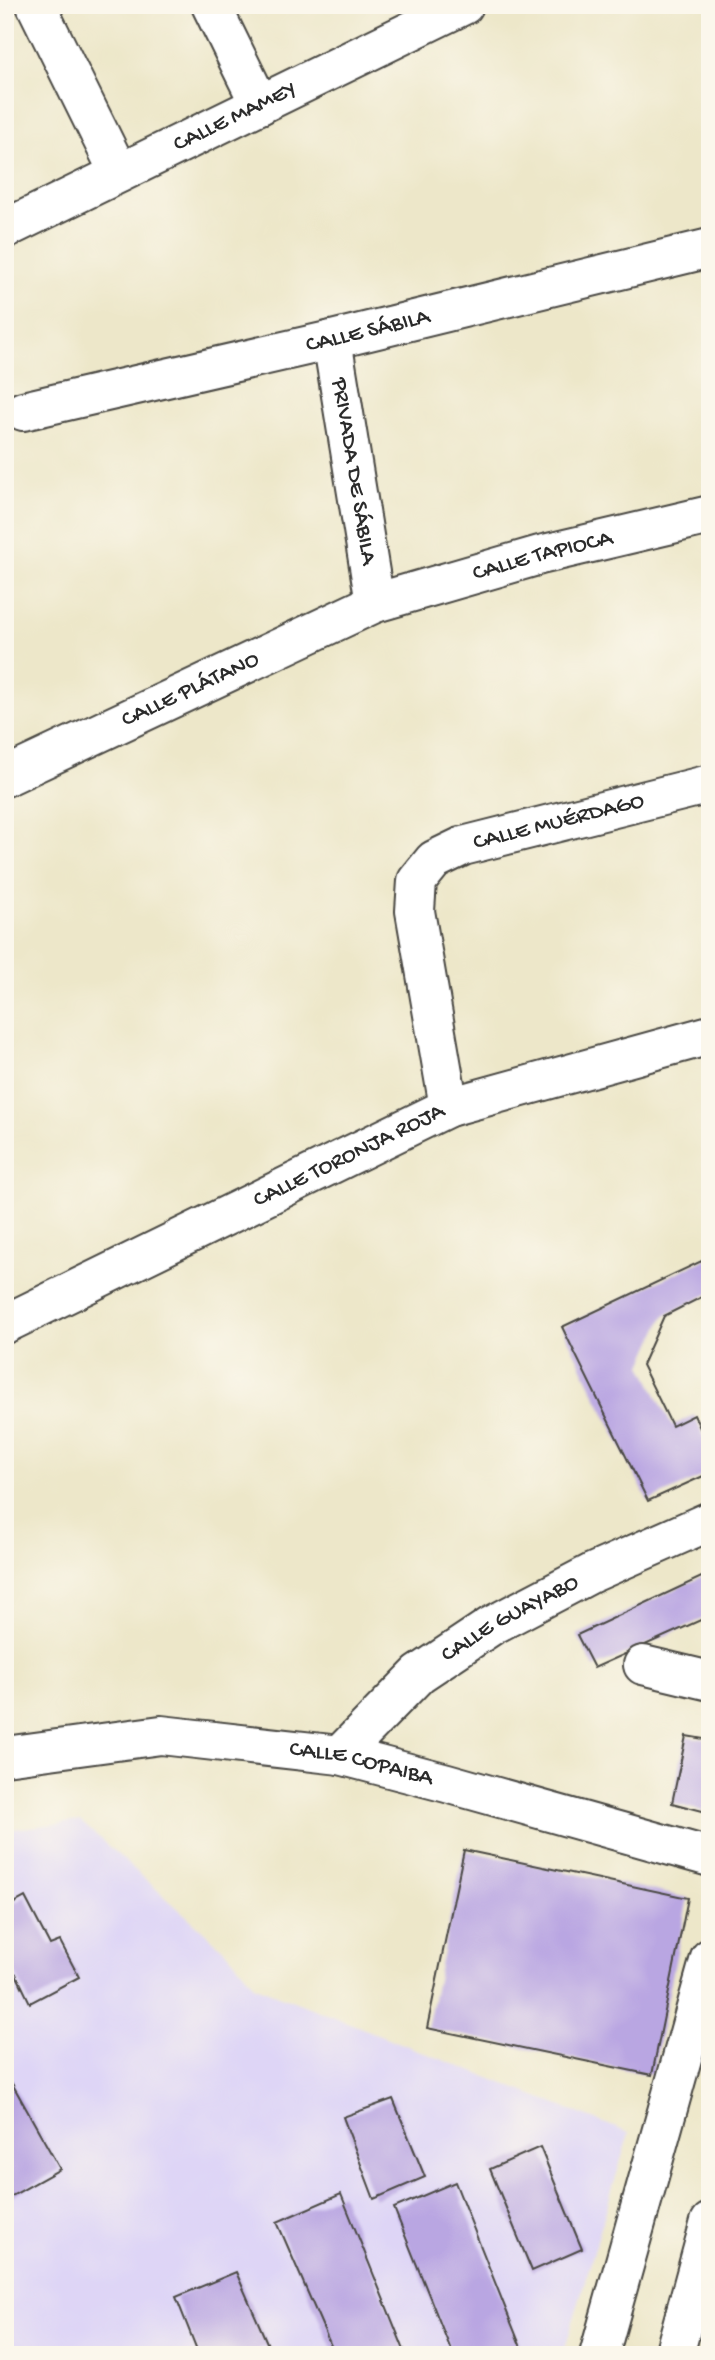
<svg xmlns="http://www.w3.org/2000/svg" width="715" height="2360" font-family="'Gochi Hand',sans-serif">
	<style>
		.built { fill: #ded5f6 }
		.building { fill: #b9a6e2 }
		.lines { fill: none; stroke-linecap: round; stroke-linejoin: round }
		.minor-casing { stroke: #484743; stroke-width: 42 }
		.major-casing { stroke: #484743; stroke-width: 42 }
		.minor { stroke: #fff; stroke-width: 38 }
		.major { stroke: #fff; stroke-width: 38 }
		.labels { text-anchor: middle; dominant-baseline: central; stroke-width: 5; stroke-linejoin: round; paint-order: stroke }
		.street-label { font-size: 23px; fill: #2b2b2b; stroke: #fbf7ec }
	</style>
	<rect width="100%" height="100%" fill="#fbf7ec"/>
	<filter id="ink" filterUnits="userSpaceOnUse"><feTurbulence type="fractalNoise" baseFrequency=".0143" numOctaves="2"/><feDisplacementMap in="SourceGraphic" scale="14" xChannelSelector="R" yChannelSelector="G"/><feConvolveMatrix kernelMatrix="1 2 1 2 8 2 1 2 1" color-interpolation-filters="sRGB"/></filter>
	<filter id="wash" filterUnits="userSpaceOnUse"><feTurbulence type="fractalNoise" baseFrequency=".00686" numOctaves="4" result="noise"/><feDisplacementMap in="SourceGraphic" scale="28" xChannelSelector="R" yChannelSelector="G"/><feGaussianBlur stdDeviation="1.57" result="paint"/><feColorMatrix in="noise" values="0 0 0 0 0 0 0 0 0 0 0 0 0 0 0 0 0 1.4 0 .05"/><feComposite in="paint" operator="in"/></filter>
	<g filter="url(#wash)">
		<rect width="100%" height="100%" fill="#ede7c9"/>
		<polygon class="built" points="80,1821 229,1954 255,1986 629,2133 563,2355 5,2355 5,1830"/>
		<g id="blocks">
			<g class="building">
				<polygon points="710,1257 710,1293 664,1316 642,1365 672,1426 694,1415 710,1449 710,1473 648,1501 562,1327"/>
				<polygon points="710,1573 710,1627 705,1618 594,1668 577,1635"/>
				<polygon points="686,1736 710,1740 710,1813 672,1803"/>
				<polygon points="464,1850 688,1898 652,2075 427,2028"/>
				<polygon points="25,1897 50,1945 60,1941 79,1977 30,2003 16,1974 5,1984 5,1908"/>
				<polygon points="5,2071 60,2169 8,2198 5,2192"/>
				<polygon points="393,2099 425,2177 374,2199 343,2117"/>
				<polygon points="540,2147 582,2249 532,2271 490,2169"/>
				<polygon points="455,2182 524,2355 453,2355 394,2208"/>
				<polygon points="341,2194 406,2355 335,2355 277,2222"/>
				<polygon points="236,2272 268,2345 245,2355 199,2355 176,2297"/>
			</g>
		</g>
	</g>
	<g filter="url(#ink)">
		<use href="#blocks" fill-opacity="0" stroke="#484743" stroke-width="2"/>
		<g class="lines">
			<defs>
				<g id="minor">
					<polyline points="36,5 119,173"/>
					<polyline points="211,5 260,105"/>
					<path id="s1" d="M5,229L464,5"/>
					<path id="s2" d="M332,340L375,603"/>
					<path id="s3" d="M23,411L332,340L710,248"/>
					<path id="s4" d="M5,777L375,603L540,555L710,515"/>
					<path id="s5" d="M449,1107L415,911L417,881L434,860L463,846L710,784"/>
					<path id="s6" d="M5,1324L449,1107L710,1035"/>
					<polyline points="643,1665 710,1681"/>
					<path id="s7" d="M340,1755L419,1674L491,1626L592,1573L710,1521"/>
					<path id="s8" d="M5,1756L161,1735L340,1755L447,1783L710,1857"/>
				</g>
				<g id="major">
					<polyline points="599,2355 710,1958"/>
					<polyline points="674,2355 710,2222"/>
				</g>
			</defs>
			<use href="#minor" class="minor-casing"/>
			<use href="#major" class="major-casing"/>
			<use href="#minor" class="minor"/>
			<use href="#major" class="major"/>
		</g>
	</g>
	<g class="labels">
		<g class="street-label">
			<text stroke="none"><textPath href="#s1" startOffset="256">CALLE MAMEY</textPath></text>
			<text stroke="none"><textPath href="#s3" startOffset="354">CALLE SÁBILA</textPath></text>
			<text stroke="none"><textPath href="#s2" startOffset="133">PRIVADA DE SÁBILA</textPath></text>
			<text stroke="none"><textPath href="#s4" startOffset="583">CALLE TAPIOCA</textPath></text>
			<text stroke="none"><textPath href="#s4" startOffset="205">CALLE PLÁTANO</textPath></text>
			<text stroke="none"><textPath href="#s5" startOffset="387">CALLE MUÉRDAGO</textPath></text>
			<text stroke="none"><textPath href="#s6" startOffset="383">CALLE TORONJA ROJA</textPath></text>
			<text stroke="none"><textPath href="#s7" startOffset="220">CALLE GUAYABO</textPath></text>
			<text stroke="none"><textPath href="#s8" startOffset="360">CALLE COPAIBA</textPath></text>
		</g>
	</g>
	<rect width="715" height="2360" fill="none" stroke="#fbf7ec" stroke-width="28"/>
</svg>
